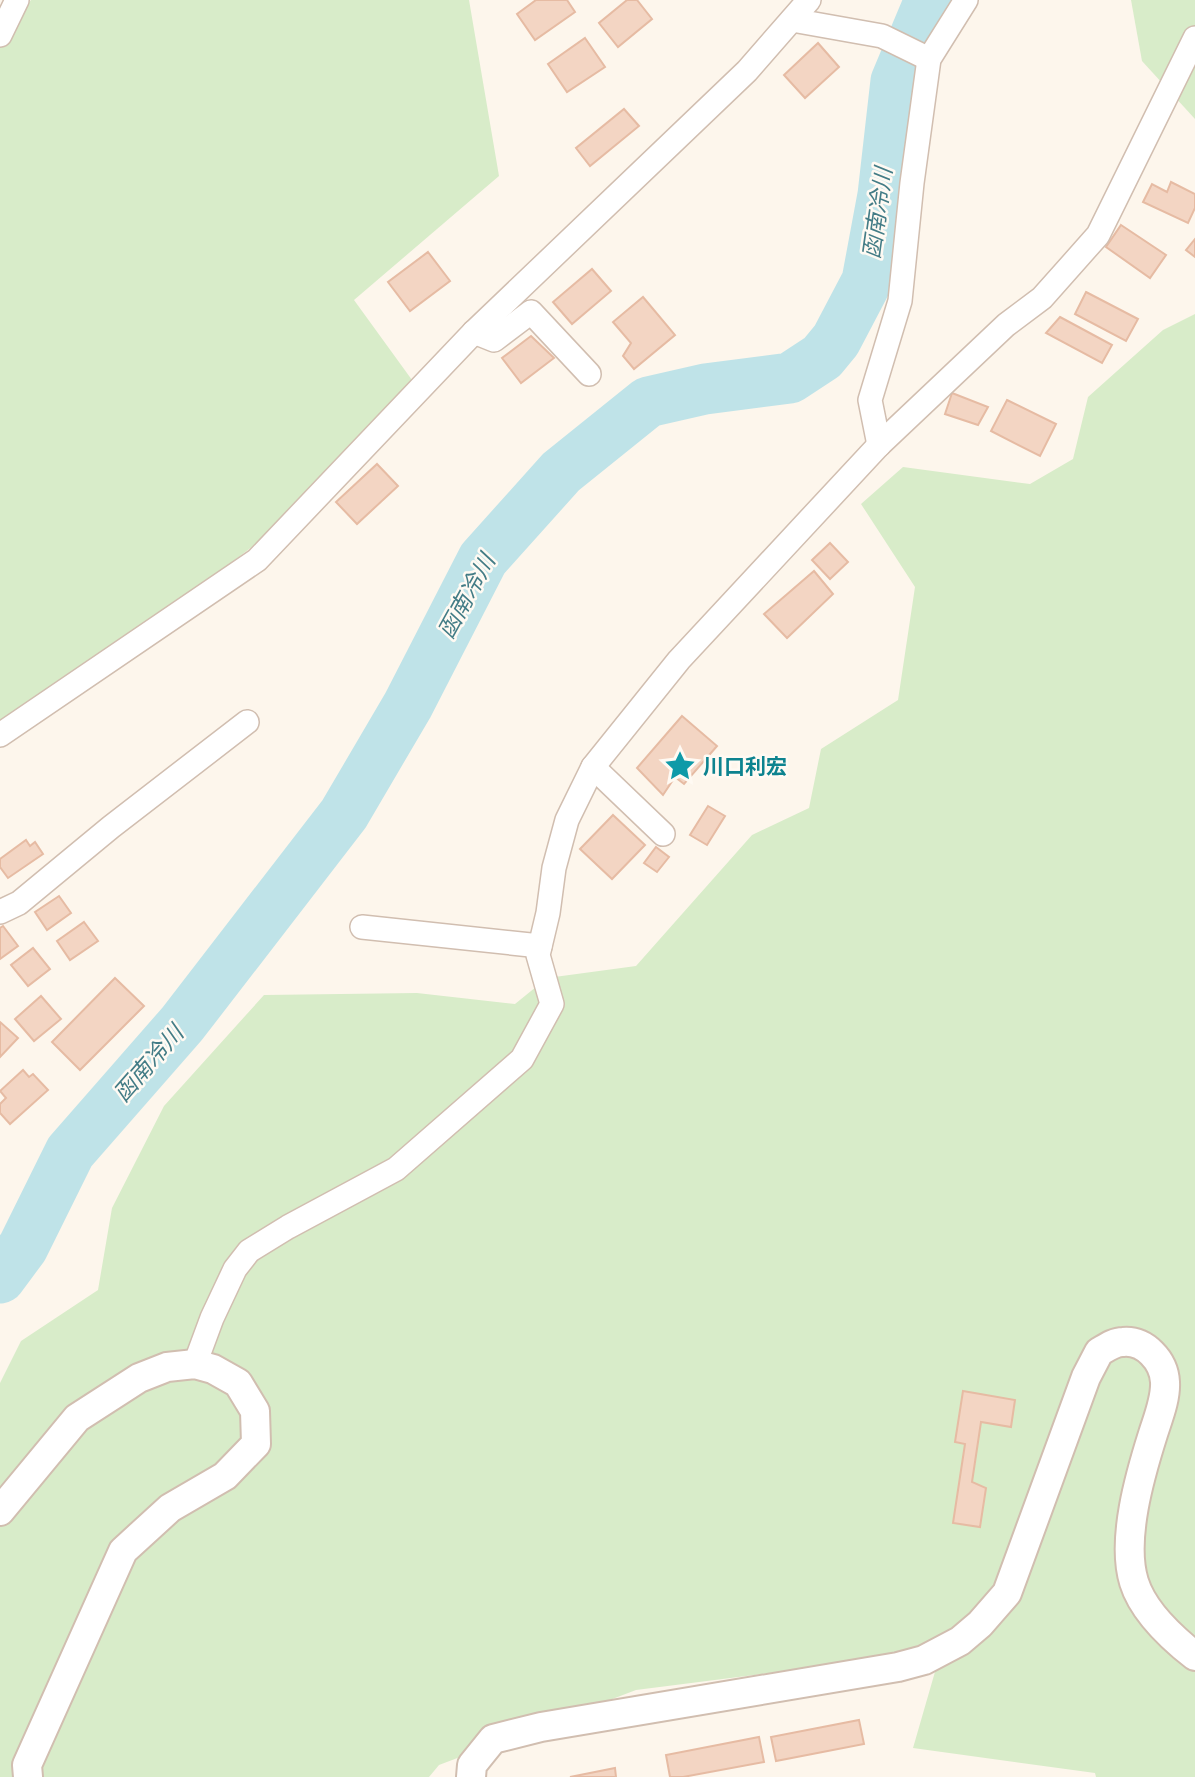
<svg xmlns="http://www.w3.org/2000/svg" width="1195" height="1777" font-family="'Public Sans','Noto Sans JP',sans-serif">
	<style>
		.green { fill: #d8ecc9 }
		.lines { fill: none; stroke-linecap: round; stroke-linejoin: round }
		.river { stroke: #bfe3e8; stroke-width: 51 }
		.building { fill: #f3d5c3; stroke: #e6bba3; stroke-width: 2 }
		.minor-casing { stroke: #d1beb0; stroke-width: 26 }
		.tertiary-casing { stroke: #d1beb0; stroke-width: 32 }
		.minor { stroke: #fff; stroke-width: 23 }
		.tertiary { stroke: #fff; stroke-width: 28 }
		.labels { text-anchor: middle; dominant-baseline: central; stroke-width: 5; stroke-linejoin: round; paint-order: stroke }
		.culture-label { font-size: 21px; font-weight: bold; fill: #0d838f; stroke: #fffaf3; text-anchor: start }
		.water-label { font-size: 23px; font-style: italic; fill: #437c86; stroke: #fffaf3 }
	</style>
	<rect width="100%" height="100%" fill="#fdf6ec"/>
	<g class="green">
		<polygon points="31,0 469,0 499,176 354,300 412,380 261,540 50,701 0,736 0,37"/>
		<polygon points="1131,0 1195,0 1195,119 1142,61"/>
		<polygon points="1195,314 1195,1777 1096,1777 1095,1773 913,1748 941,1651 636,1690 439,1765 429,1777 0,1777 0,1383 21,1341 98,1290 112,1208 164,1106 264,995 417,993 515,1004 547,978 636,966 752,835 809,808 821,749 898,700 915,587 861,504 903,467 1030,484 1073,459 1088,397 1163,330"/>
	</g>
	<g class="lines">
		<polyline class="river" points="0,1278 23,1247 70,1152 182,1024 344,814 408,705 483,559 561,472 648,402 705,389 790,378 822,357 836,340 867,281 883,195 896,81 930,0"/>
	</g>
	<g class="building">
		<polygon points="536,0 567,0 575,12 535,40 517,14"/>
		<polygon points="627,0 637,0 652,19 618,47 599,23"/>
		<polygon points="585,38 605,67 567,92 548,64"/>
		<polygon points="818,43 839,67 805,98 784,75"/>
		<polygon points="624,109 639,126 590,166 576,148"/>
		<polygon points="1171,182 1195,194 1195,208 1188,223 1143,202 1152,184 1167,192"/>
		<polygon points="1121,225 1166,255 1150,278 1106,247"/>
		<polygon points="1195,239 1195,257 1186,250"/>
		<polygon points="428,252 450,281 410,311 388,282"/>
		<polygon points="592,269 611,291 572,324 553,302"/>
		<polygon points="1086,292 1138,319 1126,341 1075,314"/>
		<polygon points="643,297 675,335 634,369 623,356 631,343 613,322"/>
		<polygon points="1060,317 1112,345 1102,363 1046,333"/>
		<polygon points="531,336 554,358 521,383 502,358"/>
		<polygon points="952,393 988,407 978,425 945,414"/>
		<polygon points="1007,400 1056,424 1040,456 991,431"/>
		<polygon points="377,464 398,486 357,524 336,502"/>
		<polygon points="830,543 848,562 830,579 812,560"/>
		<polygon points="814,571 833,594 787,638 764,614"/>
		<polygon points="682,716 717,746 684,784 675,777 663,795 637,768"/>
		<polygon points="708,806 725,816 707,845 690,835"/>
		<polygon points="613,815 645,845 612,879 580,849"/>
		<polygon points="26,840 30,846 35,842 43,854 8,878 0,867 0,859"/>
		<polygon points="656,847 669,857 657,872 644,863"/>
		<polygon points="59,896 71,913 47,930 35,912"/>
		<polygon points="84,922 98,941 70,960 57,941"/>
		<polygon points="3,926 18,946 0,959 0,928"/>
		<polygon points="33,948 50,969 28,986 11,965"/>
		<polygon points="115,978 144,1006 80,1070 52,1042"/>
		<polygon points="41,996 61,1019 34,1041 15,1019"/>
		<polygon points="0,1022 18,1038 0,1057"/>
		<polygon points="23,1070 29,1077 33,1074 48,1090 10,1124 0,1113 0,1104 6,1098 0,1091"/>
		<polygon points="963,1391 1015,1400 1011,1427 981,1422 972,1482 986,1488 980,1527 953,1523 965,1444 955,1442"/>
		<polygon points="859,1720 864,1744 776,1761 771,1737"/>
		<polygon points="759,1737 764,1762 683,1777 670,1777 666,1755"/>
		<polygon points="615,1768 616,1777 570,1777"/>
	</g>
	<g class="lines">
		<defs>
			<g id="minor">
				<polyline points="792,20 882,36 929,59"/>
				<polyline points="0,35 17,0"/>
				<polyline points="474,332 494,340 531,312 589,374"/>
				<polyline points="879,445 870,400 900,301 912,183 929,59 966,0"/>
				<polyline points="0,735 257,560 474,332 747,71 809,0"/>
				<polyline points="593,767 663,834"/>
				<polyline points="0,912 19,903 111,827 247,722"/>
				<polyline points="362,927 540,946"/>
				<polyline points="195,1364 212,1318 235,1269 249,1251 288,1227 396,1169 522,1059 552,1004 538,955 548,913 554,868 567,820 593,767 679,660 879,445 1006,325 1042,298 1098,235 1195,38"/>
			</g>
			<g id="tertiary">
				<polyline points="0,1511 77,1418 139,1378 167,1367 195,1364 213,1369 238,1383 255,1411 256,1444 225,1476 170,1508 123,1551 27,1765 28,1777"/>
				<path d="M471,1777L472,1765L493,1739L541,1727L898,1667L924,1660L960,1641L980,1624L1007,1593L1086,1377L1099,1352C1106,1348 1114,1342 1123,1342C1145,1340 1164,1361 1165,1382C1166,1399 1158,1418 1153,1434C1140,1475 1121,1540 1134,1582C1143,1611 1172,1638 1195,1656"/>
			</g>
		</defs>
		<use href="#minor" class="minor-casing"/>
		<use href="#tertiary" class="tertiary-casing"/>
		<use href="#minor" class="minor"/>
		<use href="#tertiary" class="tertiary"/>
	</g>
	<defs>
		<symbol id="sight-bare" viewBox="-9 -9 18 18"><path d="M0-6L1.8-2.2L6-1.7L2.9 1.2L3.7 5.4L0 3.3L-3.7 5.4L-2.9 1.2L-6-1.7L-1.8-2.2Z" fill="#0f9aa8" stroke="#fffaf3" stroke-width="2.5" paint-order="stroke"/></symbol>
	</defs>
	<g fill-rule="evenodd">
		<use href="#sight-bare" x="658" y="744" width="44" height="44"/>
	</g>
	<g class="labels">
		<g class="culture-label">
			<text x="703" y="766">川口利宏</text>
		</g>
		<g class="water-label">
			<text transform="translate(877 213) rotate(-82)">函南冷川</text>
			<text transform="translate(466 596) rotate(-61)">函南冷川</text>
			<text transform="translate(148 1063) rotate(-49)">函南冷川</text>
		</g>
	</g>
</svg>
